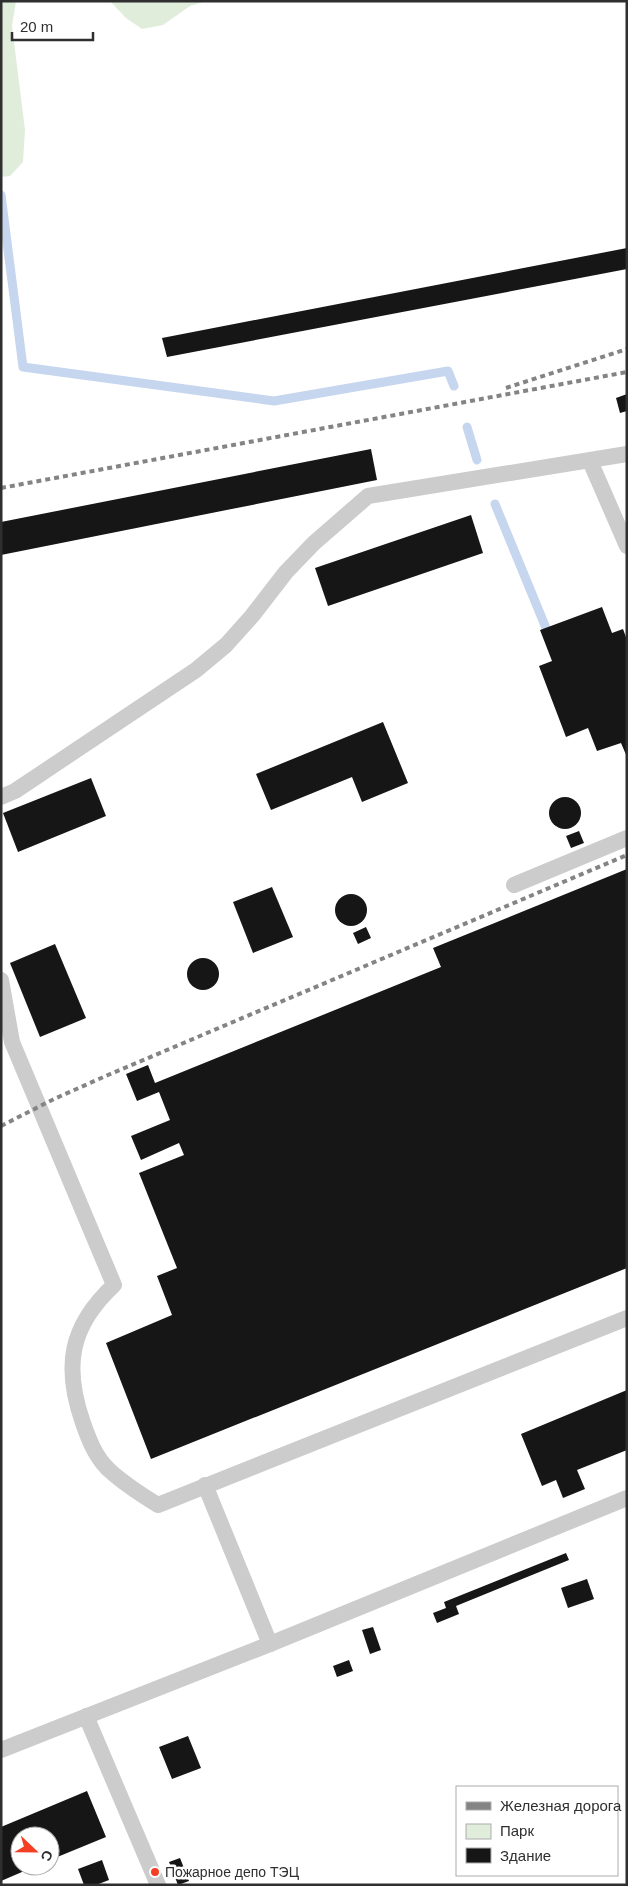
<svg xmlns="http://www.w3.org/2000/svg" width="628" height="1886" font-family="Arial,sans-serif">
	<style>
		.green { fill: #e1eddb }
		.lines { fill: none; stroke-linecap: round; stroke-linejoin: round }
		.stream { stroke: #c6d6ee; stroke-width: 9 }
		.building { fill: #161616 }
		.lane { stroke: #ccc; stroke-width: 16 }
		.rail { stroke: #848484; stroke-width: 4; stroke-dasharray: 5 4; stroke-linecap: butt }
		.poi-dot { fill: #f33f24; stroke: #fff; stroke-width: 2 }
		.labels { text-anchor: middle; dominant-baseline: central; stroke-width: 5; stroke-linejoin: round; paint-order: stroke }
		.poi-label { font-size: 14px; fill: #2f2f2f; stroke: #fff; text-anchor: start }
	</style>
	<rect width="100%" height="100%" fill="#fff"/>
	<g class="green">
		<polygon points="1,1 16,1 12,26 25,130 23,162 10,176 1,177"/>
		<polygon points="110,1 207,1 190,6 163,25 142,29 126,18"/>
	</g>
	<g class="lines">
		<g class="stream">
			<polyline points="1,195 23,367 274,401 448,371 454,386"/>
			<polyline points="467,427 477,460"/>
			<polyline points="495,504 546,628"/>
		</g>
	</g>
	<g class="building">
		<polygon points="627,248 627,269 167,357 162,338"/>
		<polygon points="627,394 627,411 620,413 616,398"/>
		<polygon points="371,449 377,480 1,555 1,522"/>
		<polygon points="471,515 483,553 328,606 315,568"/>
		<polygon points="602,607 612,633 623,629 627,640 627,757 621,743 597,751 588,728 566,737 539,666 552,661 540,630"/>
		<polygon points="383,722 408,783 362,802 352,777 271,810 256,774"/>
		<polygon points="91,778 106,816 18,852 3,813"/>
		<circle cx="565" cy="813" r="16"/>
		<polygon points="579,831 584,843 571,848 566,836"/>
		<polygon points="627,869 627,1268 151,1459 106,1343 172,1315 157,1276 177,1268 139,1173 184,1155 179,1143 141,1160 131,1136 170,1120 159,1092 137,1101 126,1074 148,1065 155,1083 441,967 433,948"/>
		<polygon points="272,887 293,937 253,953 233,902"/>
		<circle cx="351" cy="910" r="16"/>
		<polygon points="366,927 371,938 358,944 353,933"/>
		<polygon points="55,944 86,1018 40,1037 10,963"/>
		<circle cx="203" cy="974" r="16"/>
		<polygon points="627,1390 627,1450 577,1470 585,1489 563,1498 556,1480 542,1486 521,1434"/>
		<polygon points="566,1553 569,1560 456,1606 459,1614 437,1623 433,1613 446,1608 444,1602"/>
		<polygon points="587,1579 594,1599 568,1608 561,1588"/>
		<polygon points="373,1627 381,1650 370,1654 362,1630"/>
		<polygon points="349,1660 353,1671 337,1677 333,1666"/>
		<polygon points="188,1736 201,1768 172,1779 159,1747"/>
		<polygon points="87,1791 106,1837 50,1860 50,1836 20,1836 20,1866 36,1866 1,1881 1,1827"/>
		<polygon points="180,1858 189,1881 178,1885 169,1862"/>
		<polygon points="102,1860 109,1880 96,1885 84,1885 78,1869"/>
	</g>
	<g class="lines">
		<g class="lane">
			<polyline points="590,461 627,546"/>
			<polyline points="1,797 15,791 196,670 226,645 252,616 286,572 314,543 368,496 627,454"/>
			<polyline points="514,885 627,838"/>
			<path d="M1,980L12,1042L114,1285C70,1326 63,1366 83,1423C89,1440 95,1456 108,1469C123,1483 140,1494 158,1505L627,1318"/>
			<polyline points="205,1485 270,1644"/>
			<polyline points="86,1716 158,1885"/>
			<polyline points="1,1750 270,1644 627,1498"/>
		</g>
		<g class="rail">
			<polyline points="506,388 627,349"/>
			<polyline points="1,488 627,372"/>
			<polyline points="1,1126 54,1099 108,1075 627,855"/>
		</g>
	</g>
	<circle class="poi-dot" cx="155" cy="1872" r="5"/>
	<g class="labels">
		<g class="poi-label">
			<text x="165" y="1872">Пожарное депо ТЭЦ</text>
		</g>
	</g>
	<rect width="628" height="1886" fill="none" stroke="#2f2f2f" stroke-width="5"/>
	<rect x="456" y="1786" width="162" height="90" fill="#ffffff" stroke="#acacac"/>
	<rect x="466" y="1802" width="25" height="8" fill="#848484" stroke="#acacac"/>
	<text x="500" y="1811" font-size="15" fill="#2f2f2f">Железная дорога</text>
	<rect x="466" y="1824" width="25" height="15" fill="#e1eddb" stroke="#acacac"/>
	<text x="500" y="1836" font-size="15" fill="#2f2f2f">Парк</text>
	<rect x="466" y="1848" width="25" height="15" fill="#161616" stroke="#acacac"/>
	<text x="500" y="1861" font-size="15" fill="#2f2f2f">Здание</text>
	<g transform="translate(35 1851) rotate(112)"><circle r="24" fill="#ffffff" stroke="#acacac"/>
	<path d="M0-4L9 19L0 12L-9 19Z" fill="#f33f24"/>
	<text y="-8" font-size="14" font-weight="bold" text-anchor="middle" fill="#2f2f2f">С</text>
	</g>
	<path d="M12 32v8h81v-8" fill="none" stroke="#2f2f2f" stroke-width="2.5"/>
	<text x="20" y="32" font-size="15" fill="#2f2f2f" stroke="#ffffff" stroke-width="4" paint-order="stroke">20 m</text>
</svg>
